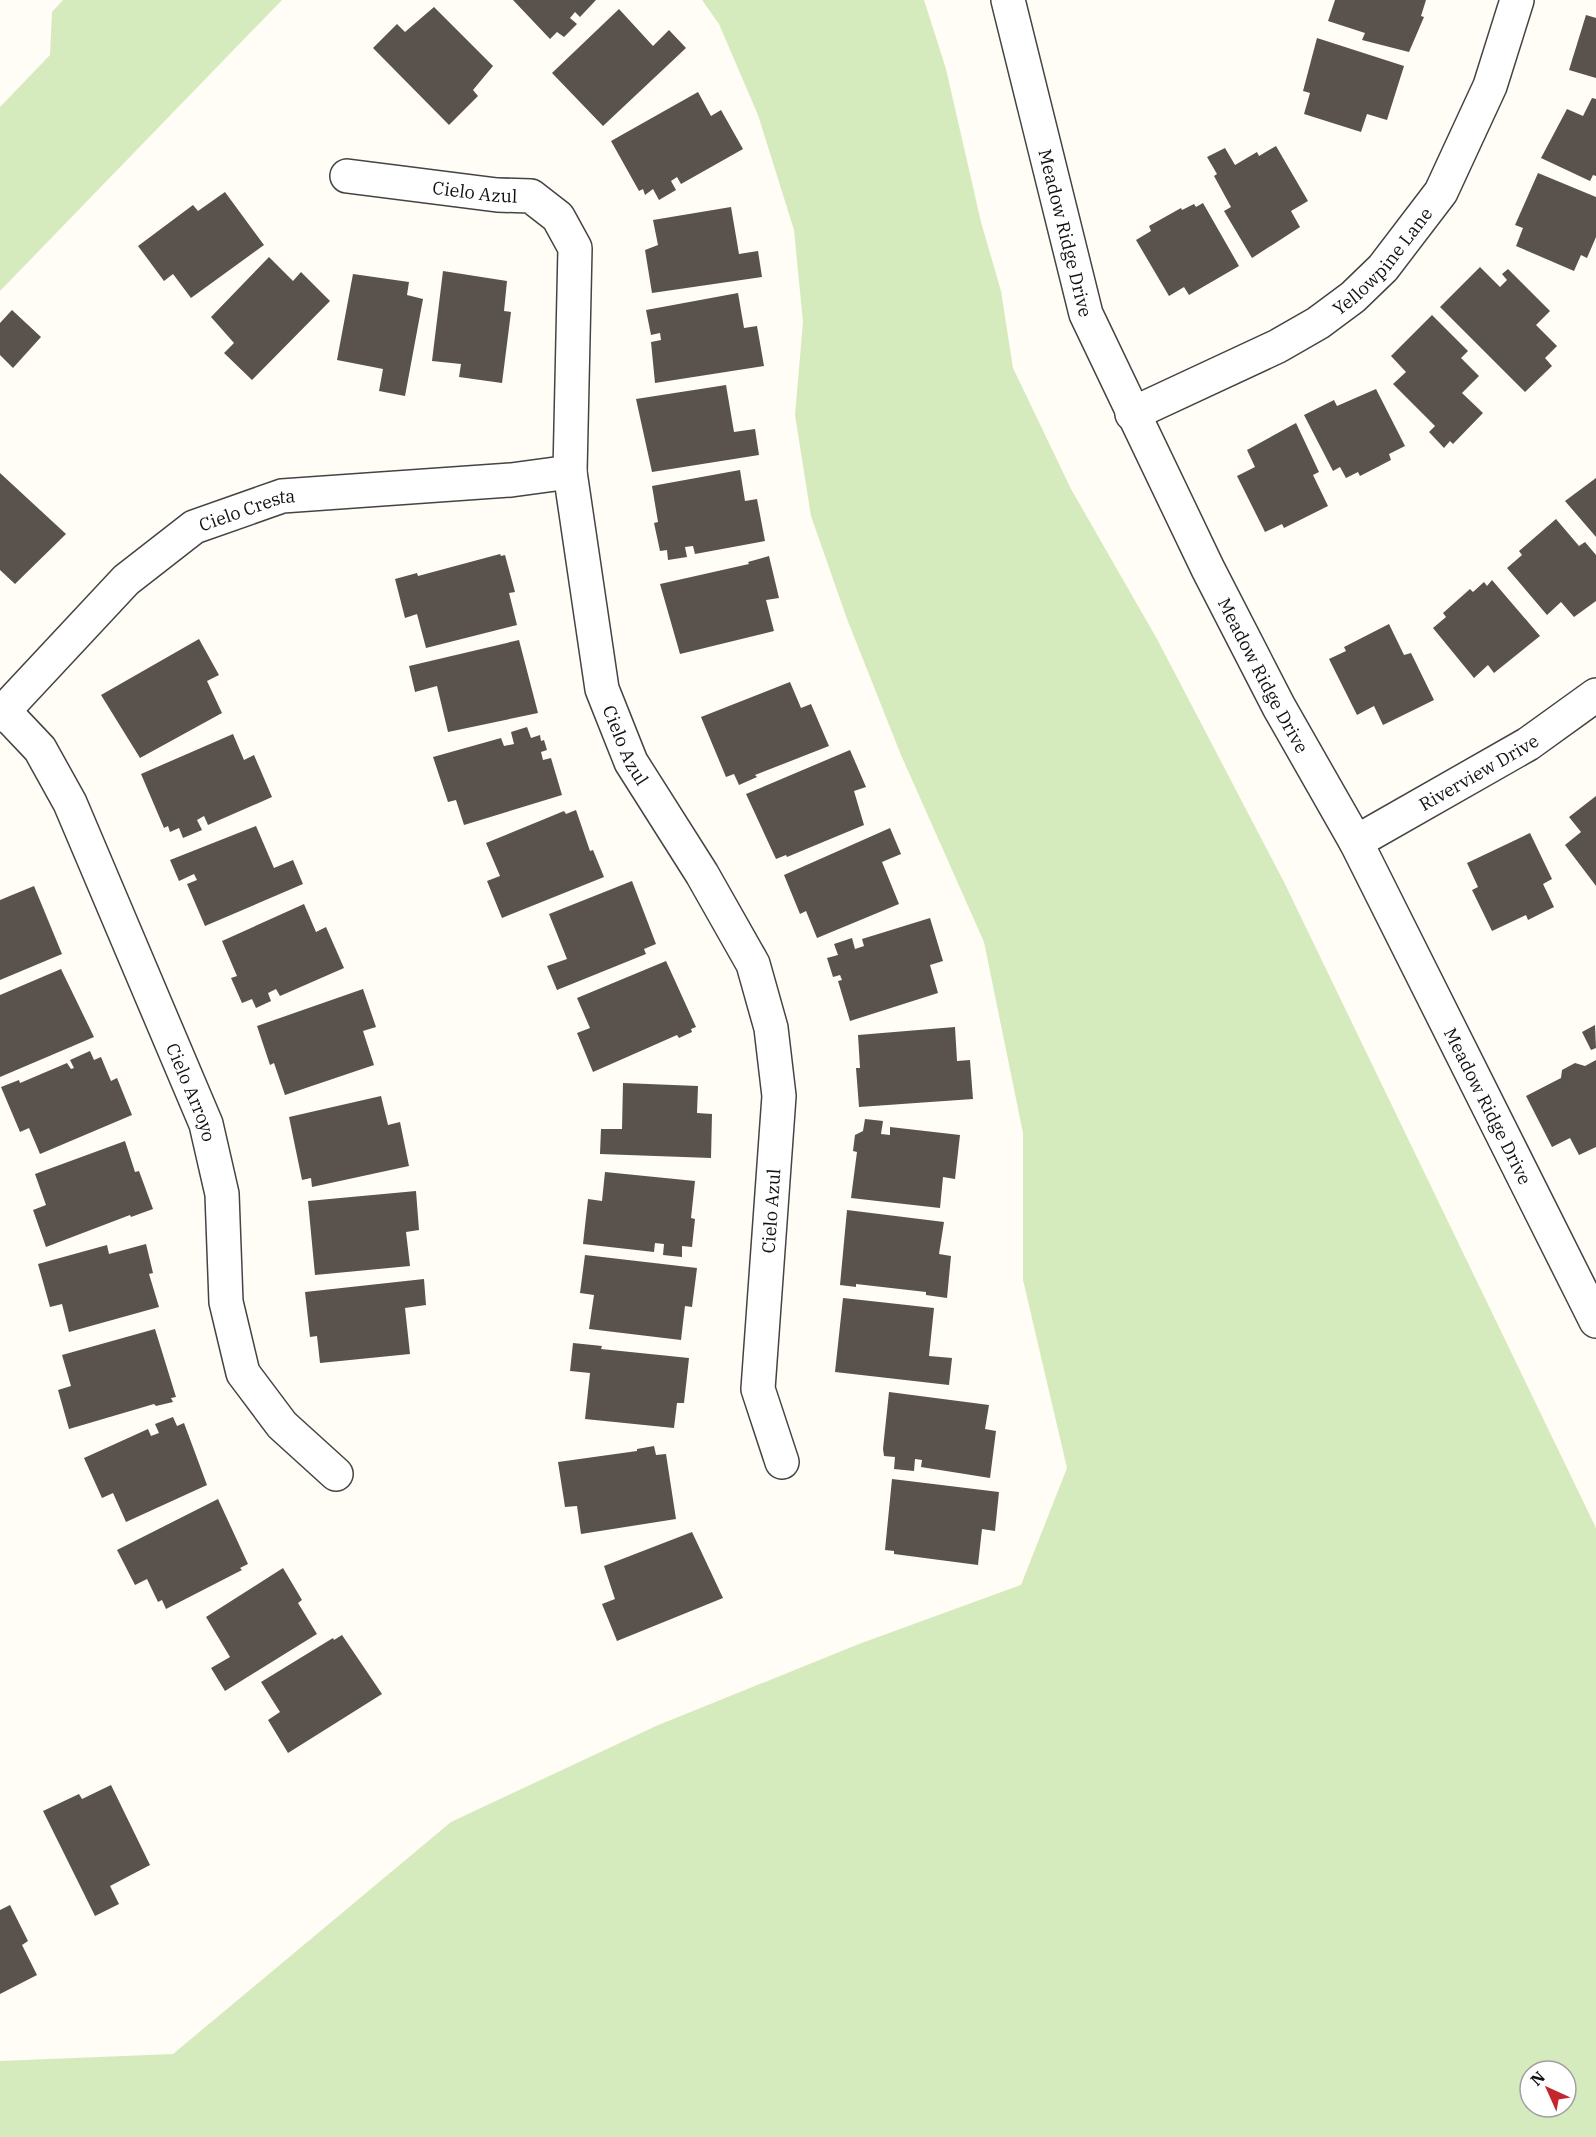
<svg xmlns="http://www.w3.org/2000/svg" width="1596" height="2137" font-family="'IBM Plex Serif',serif">
	<style>
		.green { fill: #d5ebbd; fill-rule: evenodd }
		.building { fill: #5a524d }
		.lines { fill: none; stroke-linecap: round; stroke-linejoin: round }
		.minor-casing { stroke: #444; stroke-width: 36 }
		.minor { stroke: #fff; stroke-width: 33 }
		.labels { text-anchor: middle; dominant-baseline: central; stroke-width: 6; stroke-linejoin: round; paint-order: stroke }
		.street-label { font-size: 18px; fill: #111; stroke: #fff }
	</style>
	<rect width="100%" height="100%" fill="#fffdf5"/>
	<g class="green">
		<polygon points="63,0 282,0 0,291 0,107 50,55 52,12"/>
		<path d="M702,0H924L946,69L981,222L1001,291L1013,368L1071,489L1157,639L1284,882L1596,1528V2137H0V2061L173,2054L451,1822L656,1726L859,1644L1021,1585L1067,1468L1023,1280V1133L984,942L901,755L847,619L811,516L795,415L803,322L794,230L758,115L719,24ZM1530,2071H1566V2107H1530Z"/>
	</g>
	<g class="building">
		<polygon points="513,0 596,0 580,17 575,12 570,18 577,24 564,37 557,32 550,39"/>
		<polygon points="1335,0 1426,0 1421,16 1424,17 1409,52 1362,40 1365,33 1328,21"/>
		<polygon points="434,7 493,66 473,90 478,96 449,125 373,48 397,24 405,32"/>
		<polygon points="619,9 653,46 669,30 686,48 603,126 552,73"/>
		<polygon points="1586,15 1596,18 1596,78 1569,70"/>
		<polygon points="1317,38 1404,66 1387,120 1367,114 1361,132 1304,114 1310,93 1303,91"/>
		<polygon points="698,92 711,116 721,110 743,149 681,184 677,177 671,181 676,190 659,200 653,189 645,195 643,189 639,191 611,141"/>
		<polygon points="1592,98 1596,99 1596,176 1593,175 1590,181 1541,158 1567,109 1583,116"/>
		<polygon points="1276,146 1308,201 1291,211 1300,227 1252,258 1224,211 1231,207 1214,176 1217,174 1207,157 1225,148 1235,165 1257,152 1259,156"/>
		<polygon points="1538,173 1596,197 1596,237 1587,258 1581,255 1574,271 1516,246 1523,228 1515,225"/>
		<polygon points="225,192 264,245 191,298 173,274 164,281 138,246 193,205 198,211"/>
		<polygon points="1203,203 1239,266 1189,295 1184,287 1169,296 1136,240 1151,231 1149,226 1181,208 1182,210 1194,204 1196,207"/>
		<polygon points="731,207 739,254 758,251 762,277 652,293 645,250 658,245 653,220"/>
		<polygon points="269,257 293,281 301,272 330,301 252,380 224,353 234,343 211,317"/>
		<polygon points="1480,267 1500,287 1507,280 1502,274 1508,269 1550,311 1536,325 1557,346 1545,358 1552,366 1525,392 1440,307"/>
		<polygon points="443,271 507,281 504,311 511,312 502,383 459,377 461,364 432,361"/>
		<polygon points="353,274 409,282 407,295 423,299 405,396 379,391 383,369 337,360"/>
		<polygon points="738,293 744,328 757,326 764,366 655,383 651,342 661,340 660,333 651,335 646,310"/>
		<polygon points="12,310 41,337 13,368 0,355 0,323"/>
		<polygon points="1432,315 1468,351 1461,358 1479,376 1462,393 1483,413 1453,444 1450,441 1444,448 1429,432 1435,426 1393,384 1406,372 1391,356"/>
		<polygon points="726,385 734,432 755,429 759,455 652,472 636,399"/>
		<polygon points="1376,389 1405,446 1389,454 1391,460 1360,476 1358,472 1346,478 1340,467 1333,471 1304,415 1334,400 1337,406"/>
		<polygon points="1296,423 1319,472 1313,475 1328,506 1284,528 1282,524 1265,532 1237,476 1255,467 1247,450"/>
		<polygon points="740,470 745,501 757,499 765,541 695,554 693,546 685,547 687,557 668,560 667,550 660,551 654,523 658,522 652,486"/>
		<polygon points="0,473 66,534 15,584 0,570"/>
		<polygon points="1596,478 1596,537 1565,501"/>
		<polygon points="1556,519 1579,546 1585,542 1596,555 1596,601 1574,617 1561,602 1547,615 1507,568 1522,555 1519,551"/>
		<polygon points="500,554 501,556 505,555 515,592 509,593 517,625 426,648 417,614 405,618 395,579 417,573 418,576"/>
		<polygon points="769,556 779,598 766,600 774,631 680,654 660,584 749,564 748,562"/>
		<polygon points="1492,580 1540,636 1494,673 1488,665 1474,678 1433,628 1446,617 1443,613 1470,589 1473,592 1484,582 1487,586"/>
		<polygon points="1389,624 1404,655 1411,653 1434,700 1383,725 1374,706 1357,715 1329,659 1346,651 1344,647"/>
		<polygon points="199,639 219,675 207,681 222,713 140,758 101,695"/>
		<polygon points="519,640 538,713 448,732 437,686 415,692 409,666"/>
		<polygon points="790,682 801,708 811,704 829,746 755,775 757,777 739,785 734,774 726,777 701,717"/>
		<polygon points="527,727 531,738 540,735 541,741 544,740 547,750 541,752 543,760 551,758 562,795 464,825 456,800 448,802 433,757 501,738 504,746 514,744 511,732"/>
		<polygon points="233,734 244,760 254,755 272,797 208,825 204,816 197,820 202,830 183,838 179,828 170,832 168,826 164,828 141,774"/>
		<polygon points="850,750 866,787 854,791 864,825 787,857 786,855 776,859 746,794"/>
		<polygon points="1596,796 1596,886 1565,845 1581,832 1569,817"/>
		<polygon points="576,810 590,851 593,850 604,877 502,918 487,881 500,876 486,843 564,811 566,814"/>
		<polygon points="256,826 274,868 293,860 303,884 205,926 187,884 197,880 194,874 179,881 170,860"/>
		<polygon points="890,828 901,854 882,862 899,904 817,938 806,911 800,914 784,875"/>
		<polygon points="1530,833 1552,879 1543,884 1554,907 1528,920 1526,915 1492,931 1472,890 1478,887 1467,863"/>
		<polygon points="632,881 656,944 644,949 646,954 557,990 547,966 567,959 549,914"/>
		<polygon points="34,886 62,954 0,980 0,900"/>
		<polygon points="304,904 316,932 326,927 344,968 280,996 276,989 268,993 271,1001 256,1008 252,999 242,1003 231,978 237,976 222,941"/>
		<polygon points="930,918 943,961 930,965 938,993 850,1021 838,981 842,980 840,975 833,977 827,958 838,955 834,944 852,938 855,949 864,946 862,939"/>
		<polygon points="666,961 696,1027 691,1029 692,1032 679,1038 677,1035 593,1072 577,1033 590,1028 577,998"/>
		<polygon points="61,969 94,1037 0,1077 0,995"/>
		<polygon points="363,989 376,1027 363,1031 374,1065 285,1095 274,1063 270,1065 257,1026"/>
		<polygon points="1595,1025 1596,1048 1591,1050 1582,1032"/>
		<polygon points="955,1027 957,1061 970,1060 973,1099 859,1107 856,1068 860,1068 858,1035"/>
		<polygon points="90,1051 94,1060 101,1057 111,1081 117,1078 132,1115 40,1154 29,1128 20,1132 1,1087 19,1080 20,1083 67,1063 71,1069 74,1068 70,1060"/>
		<polygon points="1596,1060 1596,1147 1579,1155 1570,1138 1552,1147 1526,1096 1561,1078 1562,1070 1575,1063 1585,1066"/>
		<polygon points="623,1083 698,1086 697,1113 712,1114 711,1158 600,1154 601,1129 622,1129"/>
		<polygon points="381,1096 388,1125 400,1122 409,1166 312,1187 311,1178 302,1180 289,1117"/>
		<polygon points="865,1119 883,1121 881,1134 890,1135 890,1127 960,1135 955,1179 943,1177 940,1208 851,1198 857,1152 853,1151 855,1135 863,1131"/>
		<polygon points="125,1141 135,1172 139,1171 153,1209 131,1217 130,1215 46,1247 33,1210 46,1205 35,1174"/>
		<polygon points="605,1172 695,1181 691,1218 695,1219 692,1247 682,1246 682,1257 663,1255 664,1244 655,1243 654,1252 583,1244 588,1199 602,1201"/>
		<polygon points="416,1191 419,1230 406,1232 410,1266 315,1275 308,1201"/>
		<polygon points="847,1210 944,1222 939,1254 951,1256 947,1298 926,1295 926,1292 856,1284 856,1287 840,1285"/>
		<polygon points="146,1244 153,1273 149,1274 159,1307 69,1332 62,1304 50,1307 38,1264 107,1245 109,1254"/>
		<polygon points="585,1255 697,1268 692,1307 685,1306 681,1340 589,1329 594,1295 580,1293"/>
		<polygon points="424,1279 426,1305 405,1308 410,1354 320,1363 317,1336 310,1337 305,1292"/>
		<polygon points="843,1298 934,1308 929,1356 952,1358 949,1385 835,1372"/>
		<polygon points="155,1329 176,1397 171,1398 173,1402 156,1406 154,1404 69,1429 58,1390 71,1386 62,1355"/>
		<polygon points="573,1343 602,1346 601,1349 689,1358 684,1403 677,1403 674,1428 585,1419 590,1373 570,1371"/>
		<polygon points="889,1392 989,1405 985,1429 996,1431 990,1478 921,1467 922,1460 915,1459 914,1471 894,1469 895,1457 884,1456 883,1449"/>
		<polygon points="173,1417 177,1426 184,1423 207,1485 126,1522 113,1493 102,1498 84,1458 148,1429 151,1436 159,1433 155,1424"/>
		<polygon points="654,1446 656,1455 666,1454 676,1519 581,1534 577,1506 565,1507 558,1462 637,1451 637,1449"/>
		<polygon points="892,1479 999,1492 995,1531 982,1529 978,1565 894,1554 894,1551 885,1550"/>
		<polygon points="218,1499 248,1564 240,1568 242,1570 166,1609 162,1600 158,1602 147,1579 135,1585 117,1550"/>
		<polygon points="692,1532 723,1598 617,1641 602,1604 615,1599 604,1566"/>
		<polygon points="283,1568 302,1600 298,1603 317,1634 225,1691 211,1668 230,1657 206,1617"/>
		<polygon points="342,1635 382,1694 288,1753 268,1720 280,1712 261,1682 333,1638 334,1640"/>
		<polygon points="111,1785 150,1865 110,1886 119,1904 95,1916 43,1811 79,1794 82,1799"/>
		<polygon points="10,1905 28,1941 22,1945 37,1975 0,1994 0,1910"/>
	</g>
	<g class="lines">
		<defs>
			<g id="minor">
				<path id="s1" d="M1008,0L1086,314L1208,569L1279,707L1356,842L1596,1321"/>
				<path id="s2" d="M347,176L497,195L531,196L558,217L575,248L570,472L602,689L631,762L702,874L753,964L771,1028L779,1096L758,1389L782,1462"/>
				<path id="s3" d="M1132,414L1278,346L1318,323L1353,297L1383,268L1441,192L1490,86L1517,0"/>
				<path id="s4" d="M4,711L40,749L70,803L206,1124L222,1194L226,1302L243,1373L282,1425L336,1474"/>
				<path id="s5" d="M0,715L126,580L194,527L282,496L511,480L570,472"/>
				<path id="s6" d="M1356,842L1528,744L1596,695"/>
			</g>
		</defs>
		<use href="#minor" class="minor-casing"/>
		<use href="#minor" class="minor"/>
	</g>
	<g class="labels">
		<g class="street-label">
			<text stroke="none"><textPath href="#s2" startOffset="129">Cielo Azul</textPath></text>
			<text stroke="none"><textPath href="#s1" startOffset="240">Meadow Ridge Drive</textPath></text>
			<text stroke="none"><textPath href="#s3" startOffset="297">Yellowpine Lane</textPath></text>
			<text stroke="none"><textPath href="#s5" startOffset="327">Cielo Cresta</textPath></text>
			<text stroke="none"><textPath href="#s1" startOffset="726">Meadow Ridge Drive</textPath></text>
			<text stroke="none"><textPath href="#s2" startOffset="759">Cielo Azul</textPath></text>
			<text stroke="none"><textPath href="#s6" startOffset="141">Riverview Drive</textPath></text>
			<text stroke="none"><textPath href="#s4" startOffset="428">Cielo Arroyo</textPath></text>
			<text stroke="none"><textPath href="#s1" startOffset="1212">Meadow Ridge Drive</textPath></text>
			<text transform="translate(771 1211) rotate(-86)">Cielo Azul</text>
		</g>
	</g>
	<g transform="translate(1548 2089) rotate(315)"><circle r="28" fill="#ffffff" stroke="#a0a0a0" stroke-width="1.5"/>
	<path d="M0-4.5L10 22L0 15L-10 22Z" fill="#c4262e"/>
	<text y="-9" font-size="16" font-weight="bold" text-anchor="middle" fill="#111111">N</text>
	</g>
</svg>
